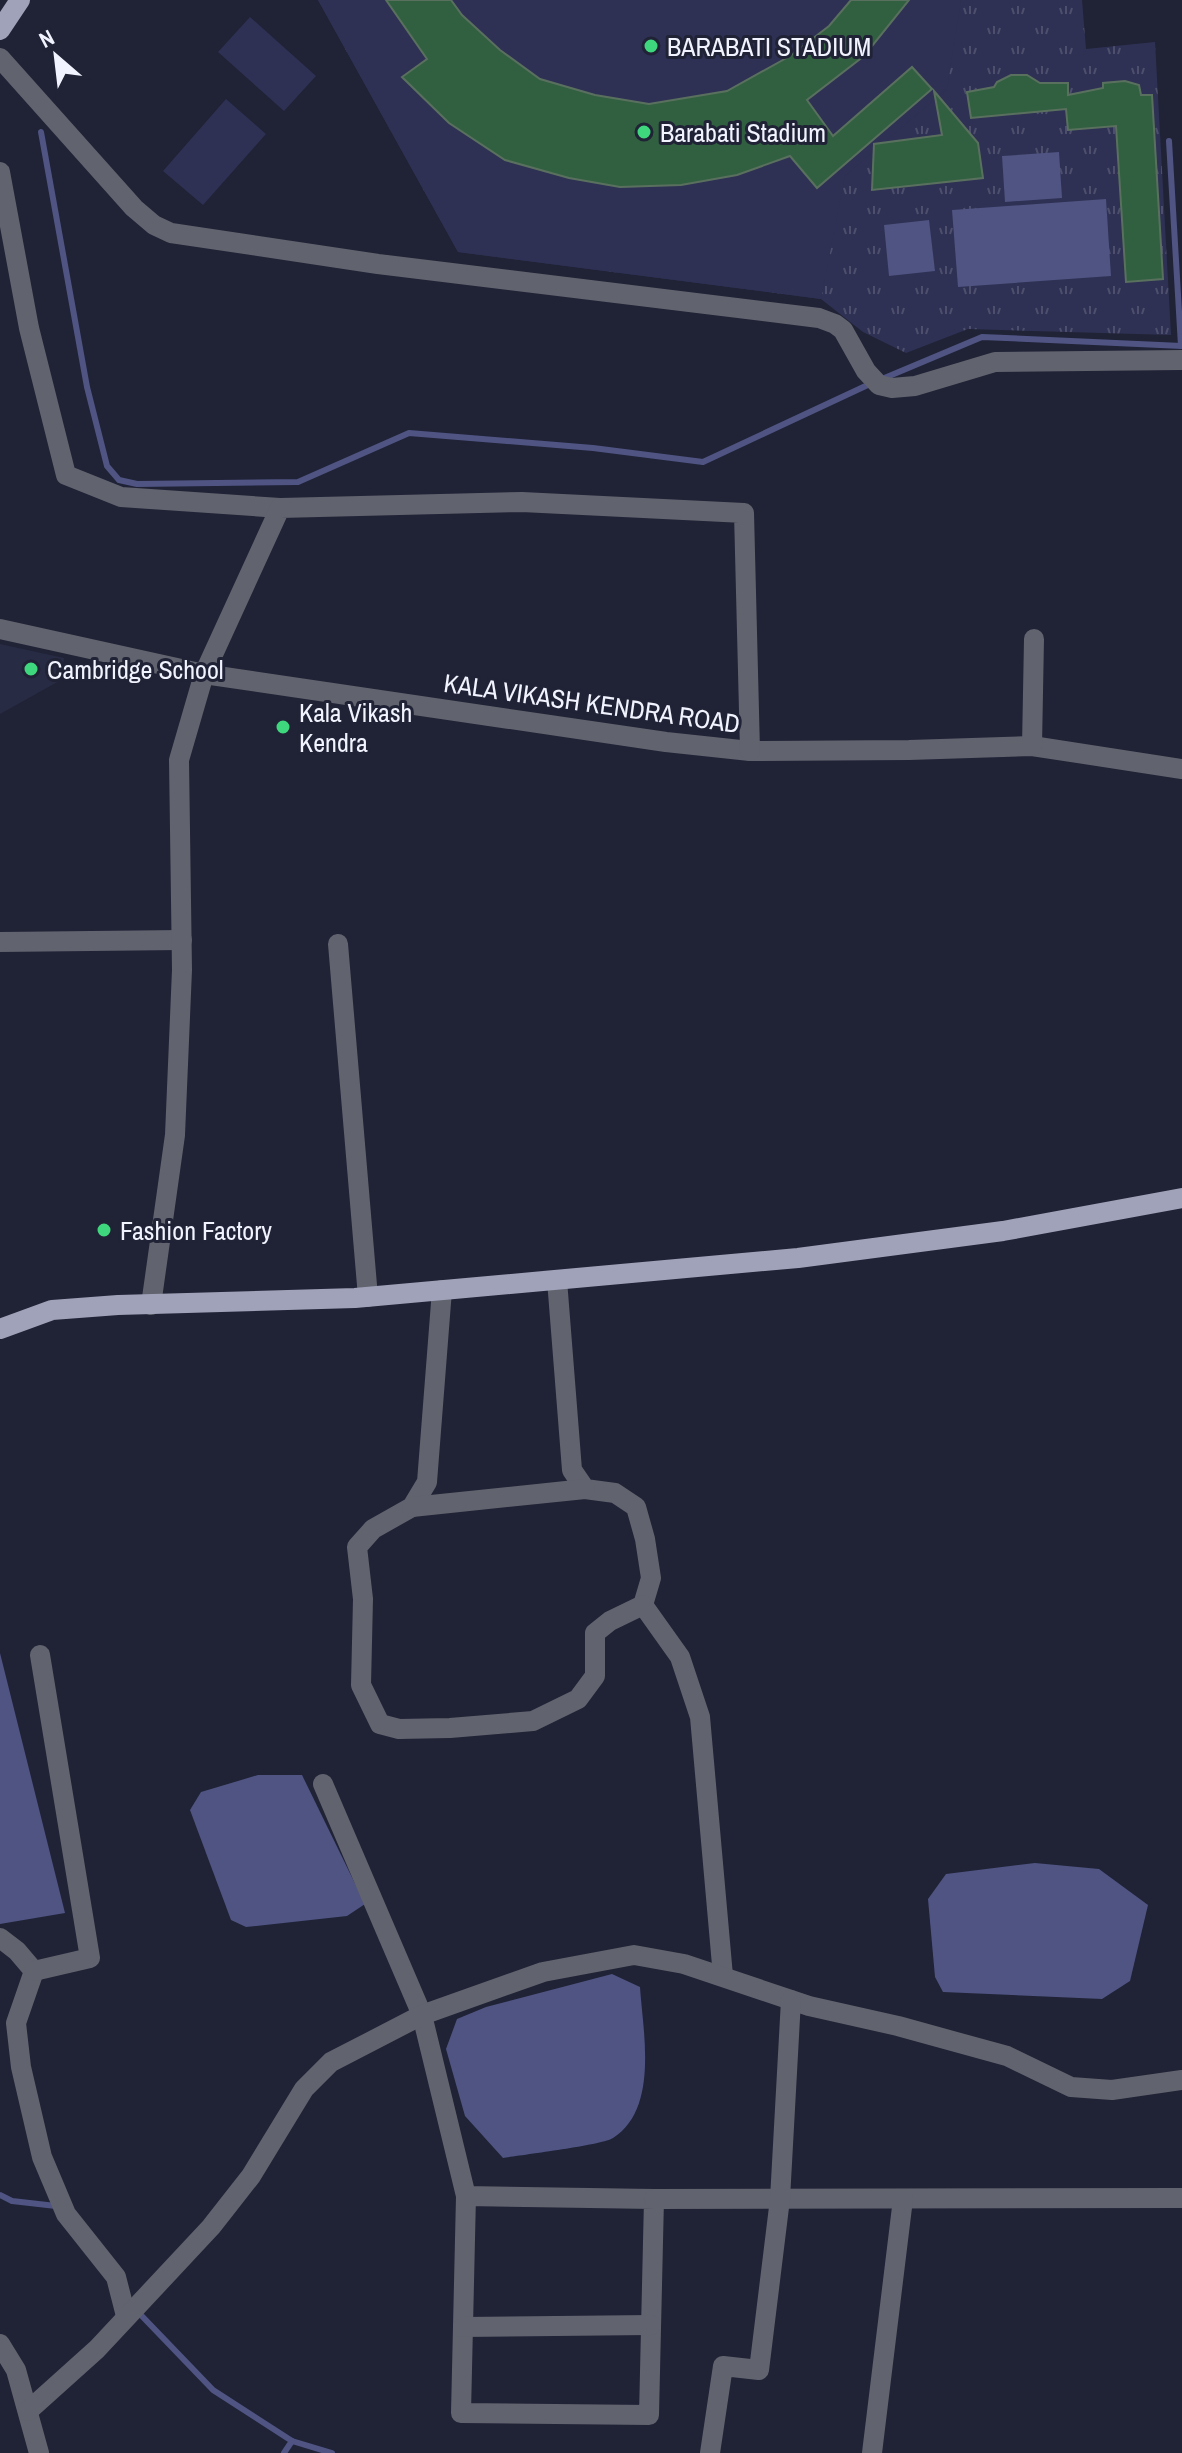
<svg xmlns="http://www.w3.org/2000/svg" width="1182" height="2453" font-family="'Archivo Narrow',sans-serif">
	<style>
		.built { fill: #282b44 }
		.grass { fill: url(#grass-tufts) }
		.garden { fill: #2e3153 }
		.water { fill: #4f5482 }
		.lines { fill: none; stroke-linecap: round; stroke-linejoin: round }
		.stream { stroke: #4f5482; stroke-width: 6 }
		.building { fill: #316040; stroke: #5a705f; stroke-width: 2 }
		.minor { stroke: #61636e; stroke-width: 20 }
		.major { stroke: #9fa2b8; stroke-width: 20 }
		.poi-dot { fill: #3fd77d; stroke: #202236; stroke-width: 3 }
		.labels { text-anchor: middle; dominant-baseline: central; stroke-width: 6; stroke-linejoin: round; paint-order: stroke }
		.poi-label { font-size: 26px; fill: #f1f3fe; stroke: #202236; text-anchor: start }
		.street-label { font-size: 26px; fill: #f1f3fe; stroke: #202236 }
	</style>
	<defs>
		<pattern id="grass-tufts" width="24" height="20" patternUnits="userSpaceOnUse" patternTransform="scale(2)"><rect width="24" height="20" fill="#2e3153"/><path d="M3 7l-1-3M5 7V3M7 7l1-3M15 17l-1-3M17 17v-4M19 17l1-3" fill="none" stroke="#4d4f6d"/></pattern>
	</defs>
	<rect width="100%" height="100%" fill="#202236"/>
	<polygon class="built" points="0,644 64,658 61,680 0,714"/>
	<polygon class="grass" points="318,0 1082,0 1086,49 1155,42 1171,335 968,329 906,353 863,332 821,299 458,252"/>
	<g class="garden">
		<polygon points="318,0 961,0 947,89 845,176 821,299 458,252"/>
		<polygon points="250,17 316,76 284,111 218,52"/>
		<polygon points="226,99 266,134 203,205 163,171"/>
	</g>
	<g class="water">
		<polygon points="1059,152 1062,198 1005,202 1002,156"/>
		<polygon points="1106,199 1111,276 958,287 952,210"/>
		<polygon points="929,220 935,271 889,276 884,225"/>
		<polygon points="0,1653 65,1913 0,1924"/>
		<polygon points="258,1775 302,1775 365,1904 347,1916 246,1927 231,1920 190,1810 201,1792"/>
		<polygon points="1035,1863 1099,1869 1148,1905 1130,1981 1102,1999 943,1992 935,1977 928,1899 946,1874"/>
		<path d="M612,1974L640,1987C643,2032 659,2109 613,2138C603,2145 521,2155 503,2158L465,2116L446,2049L457,2019L486,2007Z"/>
	</g>
	<g class="lines">
		<g class="stream">
			<polyline points="41,132 87,387 107,466 119,480 137,484 298,482 409,433 593,448 703,462 872,383"/>
			<polyline points="1169,141 1181,346"/>
			<polyline points="882,379 982,337 1182,346"/>
			<polyline points="0,2195 12,2201 56,2206"/>
			<polyline points="138,2312 213,2390 292,2441 332,2453"/>
			<polyline points="284,2453 292,2441"/>
		</g>
	</g>
	<g class="building">
		<polygon points="386,0 451,0 462,15 500,50 540,79 595,95 649,104 727,91 790,56 829,26 851,0 909,0 864,56 807,100 833,136 912,67 932,89 817,188 790,156 737,175 681,185 620,187 569,178 505,160 449,123 402,77 427,59"/>
		<polygon points="1011,75 1027,75 1040,83 1068,83 1068,95 1103,88 1103,83 1125,81 1139,85 1141,95 1152,95 1163,279 1126,282 1116,126 1068,130 1066,109 971,118 967,92 994,87 997,82"/>
		<polygon points="934,91 978,143 983,178 872,190 874,144 942,135"/>
	</g>
	<g class="lines">
		<g class="minor">
			<polyline points="0,58 134,208 154,225 171,233 378,264 819,318 835,324 843,330 866,371 879,385 892,388 915,386 995,362 1182,360"/>
			<polyline points="0,172 29,328 66,475 121,497 280,508"/>
			<polyline points="0,629 204,674 666,742 750,751 909,750 1032,746 1182,769"/>
			<polyline points="1032,746 1034,639"/>
			<polyline points="0,942 182,940"/>
			<polyline points="338,944 368,1297"/>
			<polyline points="442,1290 427,1482 412,1507 373,1529 357,1547 363,1599 361,1685 380,1724 399,1729 450,1728 533,1721 578,1699 595,1676 595,1633 610,1621 643,1605 651,1578 645,1539 636,1507 615,1493 585,1489 572,1470 557,1280"/>
			<polyline points="151,1305 175,1135 182,970 179,760 204,674 280,508 522,502 744,513 750,751"/>
			<polyline points="412,1507 585,1489"/>
			<polyline points="643,1605 680,1657 700,1717 723,1976"/>
			<polyline points="323,1784 422,2015 466,2196 461,2413 649,2415 654,2199 466,2196"/>
			<polyline points="0,1938 17,1951 34,1971 16,2023 21,2067 42,2157 66,2214 116,2277 126,2316"/>
			<polyline points="34,1971 90,1958 40,1655"/>
			<polyline points="654,2199 1182,2198"/>
			<polyline points="463,2327 651,2325"/>
			<polyline points="0,2344 16,2370 39,2453"/>
			<polyline points="28,2411 97,2349 211,2227 251,2176 304,2089 331,2062 422,2015 543,1972 634,1955 684,1964 809,2006 898,2026 1007,2056 1071,2087 1112,2090 1182,2080"/>
			<polyline points="710,2453 723,2366 759,2370 780,2199 791,2000"/>
			<polyline points="872,2453 903,2199"/>
		</g>
		<g class="major">
			<polyline points="0,30 20,0"/>
			<polyline points="0,1329 52,1310 118,1305 355,1298 798,1258 1003,1231 1182,1198"/>
		</g>
	</g>
	<g class="poi-dot">
		<circle cx="651" cy="46" r="8"/>
		<circle cx="644" cy="132" r="8"/>
		<circle cx="31" cy="669" r="8"/>
		<circle cx="283" cy="727" r="8"/>
		<circle cx="104" cy="1230" r="8"/>
	</g>
	<g class="labels">
		<g class="poi-label">
			<text x="667" y="46">BARABATI STADIUM</text>
			<text x="660" y="132">Barabati Stadium</text>
			<text x="47" y="669">Cambridge School</text>
			<text x="299" y="712">Kala Vikash<tspan x="299" dy="30">Kendra</tspan></text>
			<text x="120" y="1230">Fashion Factory</text>
		</g>
		<g class="street-label">
			<text transform="translate(592 703) rotate(8)">KALA VIKASH KENDRA ROAD</text>
		</g>
	</g>
	<g transform="translate(56 56) rotate(332)" stroke="#202236" stroke-width="6" paint-order="stroke">
	<path d="M0-6L14 30L0 20L-14 30Z" fill="#f1f3fe"/>
	<text y="-12" font-size="22" font-weight="bold" text-anchor="middle" fill="#f1f3fe">N</text>
	</g>
</svg>
